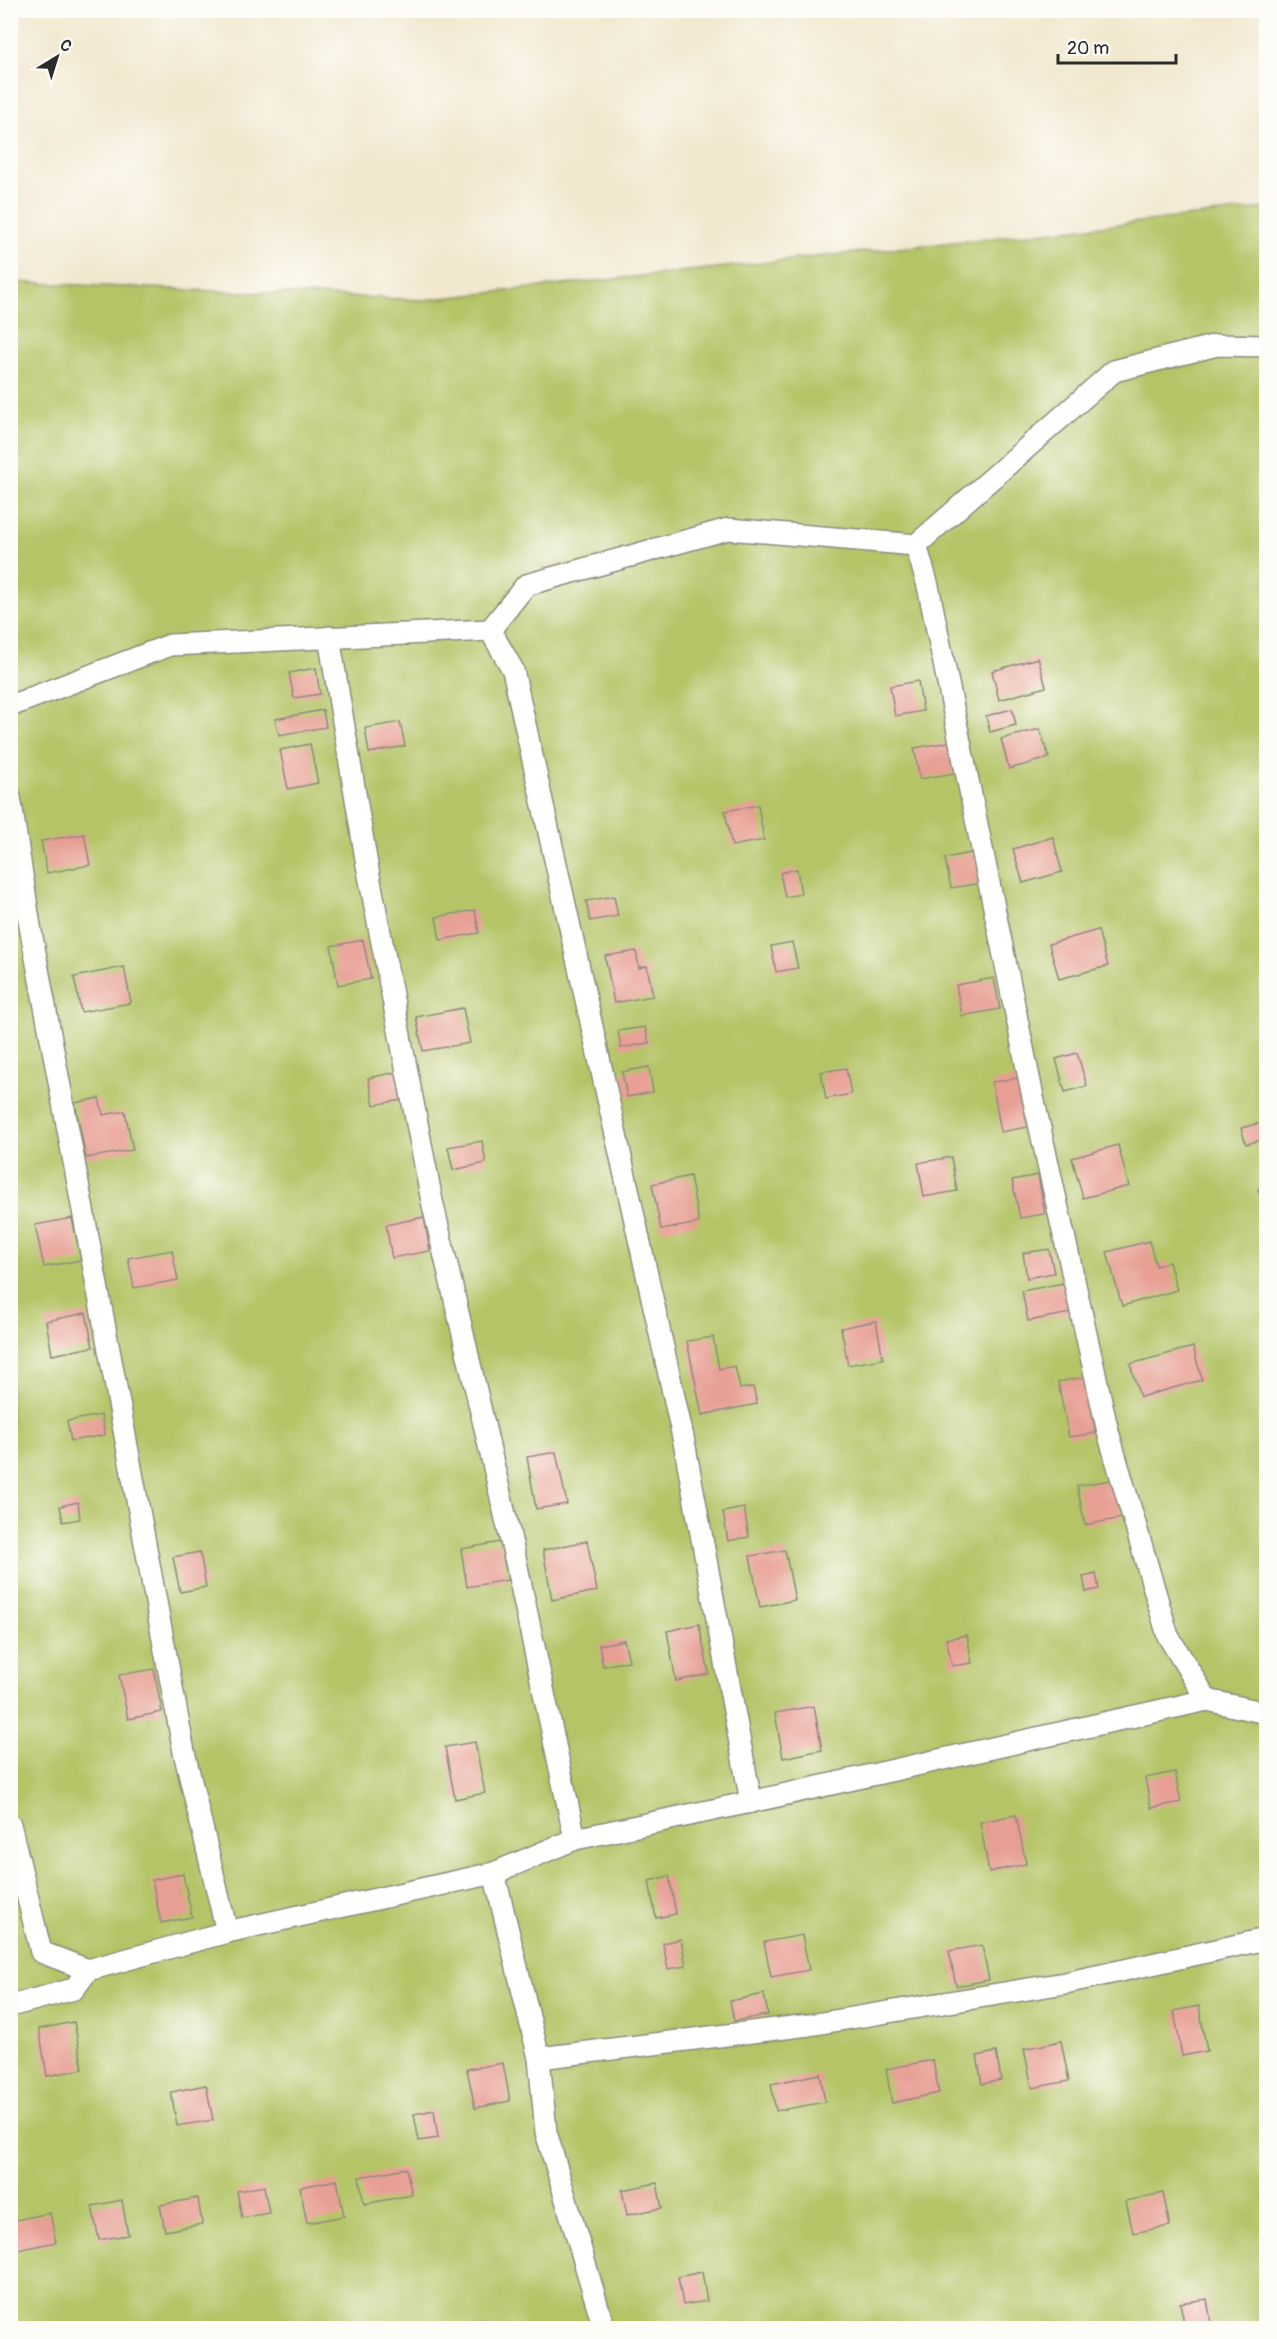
<svg xmlns="http://www.w3.org/2000/svg" width="1277" height="2339" font-family="Pangolin,sans-serif">
	<style>
		.green { fill: #b4c466; stroke: #707848; stroke-width: 1.5 }
		.building { fill: #e79e93 }
		.lines { fill: none; stroke-linecap: round; stroke-linejoin: round }
		.lane-casing { stroke: #8e8a7e; stroke-width: 24 }
		.lane { stroke: #fff; stroke-width: 21 }
	</style>
	<rect width="100%" height="100%" fill="#fdfcf7"/>
	<filter id="ink" filterUnits="userSpaceOnUse"><feTurbulence type="fractalNoise" baseFrequency=".0167" numOctaves="2"/><feDisplacementMap in="SourceGraphic" scale="12" xChannelSelector="R" yChannelSelector="G"/><feConvolveMatrix kernelMatrix="1 2 1 2 8 2 1 2 1" color-interpolation-filters="sRGB"/></filter>
	<filter id="wash" filterUnits="userSpaceOnUse"><feTurbulence type="fractalNoise" baseFrequency=".008" numOctaves="4" result="noise"/><feDisplacementMap in="SourceGraphic" scale="24" xChannelSelector="R" yChannelSelector="G"/><feGaussianBlur stdDeviation="1.35" result="paint"/><feColorMatrix in="noise" values="0 0 0 0 0 0 0 0 0 0 0 0 0 0 0 0 0 1.4 0 .05"/><feComposite in="paint" operator="in"/></filter>
	<g filter="url(#wash)">
		<rect width="100%" height="100%" fill="#f2e8d0"/>
		<polygon class="green" points="1266,208 1266,2328 11,2328 11,282 423,300"/>
		<g id="blocks">
			<g class="building">
				<polygon points="1038,658 1046,687 999,700 992,671"/>
				<polygon points="316,668 320,694 294,698 289,673"/>
				<polygon points="918,681 923,711 895,716 890,686"/>
				<polygon points="1012,709 1016,725 990,732 986,716"/>
				<polygon points="323,710 326,727 279,735 275,719"/>
				<polygon points="400,722 405,746 369,753 365,728"/>
				<polygon points="1040,729 1049,758 1009,769 1001,739"/>
				<polygon points="949,742 955,773 920,779 914,748"/>
				<polygon points="310,744 318,783 288,789 280,750"/>
				<polygon points="758,805 764,840 732,846 725,811"/>
				<polygon points="84,834 90,865 47,873 41,841"/>
				<polygon points="1053,837 1062,872 1023,883 1013,849"/>
				<polygon points="976,852 982,883 951,888 945,858"/>
				<polygon points="797,869 801,894 785,897 780,873"/>
				<polygon points="614,896 618,916 590,921 586,901"/>
				<polygon points="475,910 479,933 440,940 436,917"/>
				<polygon points="1098,930 1108,966 1059,979 1049,944"/>
				<polygon points="363,940 371,979 338,985 331,946"/>
				<polygon points="792,942 798,968 776,972 771,946"/>
				<polygon points="636,951 639,968 647,966 653,996 614,1003 605,956"/>
				<polygon points="124,967 131,1003 81,1012 74,977"/>
				<polygon points="994,978 1000,1009 962,1016 956,985"/>
				<polygon points="463,1008 470,1043 423,1051 416,1017"/>
				<polygon points="645,1027 649,1043 621,1048 618,1031"/>
				<polygon points="1077,1053 1087,1086 1065,1092 1056,1059"/>
				<polygon points="649,1067 653,1092 627,1097 622,1072"/>
				<polygon points="846,1068 851,1094 826,1099 821,1072"/>
				<polygon points="397,1072 402,1100 374,1105 368,1078"/>
				<polygon points="1018,1078 1028,1127 1001,1132 992,1082"/>
				<polygon points="99,1098 103,1115 125,1111 133,1150 86,1158 75,1103"/>
				<polygon points="1264,1122 1266,1139 1246,1144 1241,1128"/>
				<polygon points="482,1141 486,1163 453,1170 448,1147"/>
				<polygon points="1118,1145 1129,1186 1083,1198 1072,1158"/>
				<polygon points="951,1157 957,1191 924,1197 918,1163"/>
				<polygon points="1038,1175 1045,1214 1020,1218 1012,1180"/>
				<polygon points="690,1176 699,1223 661,1230 652,1184"/>
				<polygon points="1266,1186 1266,1216 1258,1189"/>
				<polygon points="424,1217 430,1251 392,1258 386,1225"/>
				<polygon points="72,1218 81,1260 44,1267 35,1225"/>
				<polygon points="1149,1241 1156,1266 1169,1262 1177,1290 1122,1306 1107,1252"/>
				<polygon points="1049,1249 1054,1273 1027,1278 1023,1253"/>
				<polygon points="172,1250 178,1280 134,1288 128,1258"/>
				<polygon points="1064,1283 1070,1313 1028,1321 1022,1291"/>
				<polygon points="86,1313 93,1347 52,1355 46,1321"/>
				<polygon points="876,1321 883,1359 848,1365 841,1328"/>
				<polygon points="713,1337 719,1369 735,1366 740,1389 753,1387 757,1404 702,1415 687,1341"/>
				<polygon points="1193,1347 1202,1380 1140,1397 1130,1364"/>
				<polygon points="1085,1377 1096,1433 1069,1437 1058,1382"/>
				<polygon points="101,1415 105,1435 71,1441 67,1421"/>
				<polygon points="556,1452 567,1504 536,1509 527,1457"/>
				<polygon points="1115,1479 1122,1518 1085,1525 1077,1486"/>
				<polygon points="78,1502 80,1519 63,1522 60,1506"/>
				<polygon points="744,1508 749,1537 728,1541 723,1512"/>
				<polygon points="587,1541 597,1591 552,1600 543,1550"/>
				<polygon points="500,1542 508,1580 467,1587 461,1549"/>
				<polygon points="785,1550 795,1600 760,1607 750,1556"/>
				<polygon points="200,1552 206,1587 180,1592 173,1557"/>
				<polygon points="1096,1574 1099,1589 1086,1592 1083,1577"/>
				<polygon points="699,1624 709,1674 676,1681 667,1631"/>
				<polygon points="967,1635 972,1663 952,1666 946,1639"/>
				<polygon points="624,1640 629,1661 603,1666 599,1645"/>
				<polygon points="154,1669 162,1712 128,1719 119,1675"/>
				<polygon points="814,1706 822,1750 783,1758 775,1713"/>
				<polygon points="475,1742 485,1793 455,1799 445,1747"/>
				<polygon points="1175,1772 1181,1802 1151,1808 1145,1778"/>
				<polygon points="1016,1815 1026,1864 989,1872 980,1822"/>
				<polygon points="183,1874 192,1917 161,1923 152,1880"/>
				<polygon points="669,1876 676,1914 656,1918 649,1881"/>
				<polygon points="802,1935 809,1970 771,1977 764,1942"/>
				<polygon points="681,1939 686,1966 668,1969 663,1943"/>
				<polygon points="982,1945 989,1980 956,1986 949,1951"/>
				<polygon points="764,1994 768,2015 734,2021 730,2001"/>
				<polygon points="1199,2006 1207,2051 1182,2056 1174,2011"/>
				<polygon points="1266,2015 1266,2034 1265,2035 1262,2016"/>
				<polygon points="74,2022 83,2069 47,2076 39,2029"/>
				<polygon points="1061,2041 1069,2081 1032,2088 1024,2049"/>
				<polygon points="996,2052 1001,2080 982,2084 977,2056"/>
				<polygon points="933,2060 939,2093 892,2103 886,2069"/>
				<polygon points="503,2063 510,2101 475,2108 467,2069"/>
				<polygon points="820,2074 825,2102 776,2111 771,2084"/>
				<polygon points="206,2085 213,2120 177,2126 171,2092"/>
				<polygon points="434,2110 438,2138 419,2141 414,2114"/>
				<polygon points="406,2168 412,2195 364,2204 359,2177"/>
				<polygon points="337,2180 344,2216 307,2223 300,2187"/>
				<polygon points="657,2183 662,2208 627,2215 622,2190"/>
				<polygon points="264,2186 269,2213 242,2218 237,2191"/>
				<polygon points="1163,2193 1170,2226 1133,2233 1126,2201"/>
				<polygon points="198,2198 202,2224 165,2231 160,2205"/>
				<polygon points="122,2200 128,2235 99,2240 92,2206"/>
				<polygon points="50,2213 56,2242 17,2250 11,2221"/>
				<polygon points="702,2272 707,2301 683,2305 678,2277"/>
				<polygon points="1207,2299 1212,2328 1185,2328 1180,2303"/>
			</g>
		</g>
	</g>
	<g filter="url(#ink)">
		<use href="#blocks" fill-opacity="0" stroke="#8e8a7e" stroke-width="1.5"/>
		<g class="lines">
			<defs>
				<g id="lane">
					<polyline points="916,545 928,586 1033,1097 1108,1432 1168,1636 1207,1700"/>
					<polyline points="490,630 513,670 684,1442 751,1802"/>
					<polyline points="329,637 367,865 432,1201 516,1562 575,1839"/>
					<polyline points="10,706 170,645 490,630 526,585 728,529 916,545 1114,371 1217,345 1266,346"/>
					<polyline points="10,797 30,926 184,1752 227,1932"/>
					<polyline points="10,1824 41,1952 88,1970 227,1932 494,1873 575,1839 751,1802 1207,1700 1266,1713"/>
					<polyline points="494,1873 539,2058 546,2132 604,2328"/>
					<polyline points="10,2006 74,1989 88,1970"/>
					<polyline points="539,2058 809,2025 1065,1983 1266,1939"/>
				</g>
			</defs>
			<use href="#lane" class="lane-casing"/>
			<use href="#lane" class="lane"/>
		</g>
	</g>
	<rect width="1277" height="2339" fill="none" stroke="#fdfcf7" stroke-width="36"/>
	<g transform="translate(57 57) rotate(38)" stroke="#fdfcf7" stroke-width="4.5" paint-order="stroke">
	<path d="M0-4.5L10 22L0 15L-10 22Z" fill="#2b2b2b"/>
	<text y="-9" font-size="16" font-weight="bold" text-anchor="middle" fill="#2b2b2b">С</text>
	</g>
	<path d="M1058 54v9h118v-9" fill="none" stroke="#2b2b2b" stroke-width="3"/>
	<text x="1067" y="54" font-size="18" fill="#2b2b2b" stroke="#fdfcf7" stroke-width="4.5" paint-order="stroke">20 m</text>
</svg>
